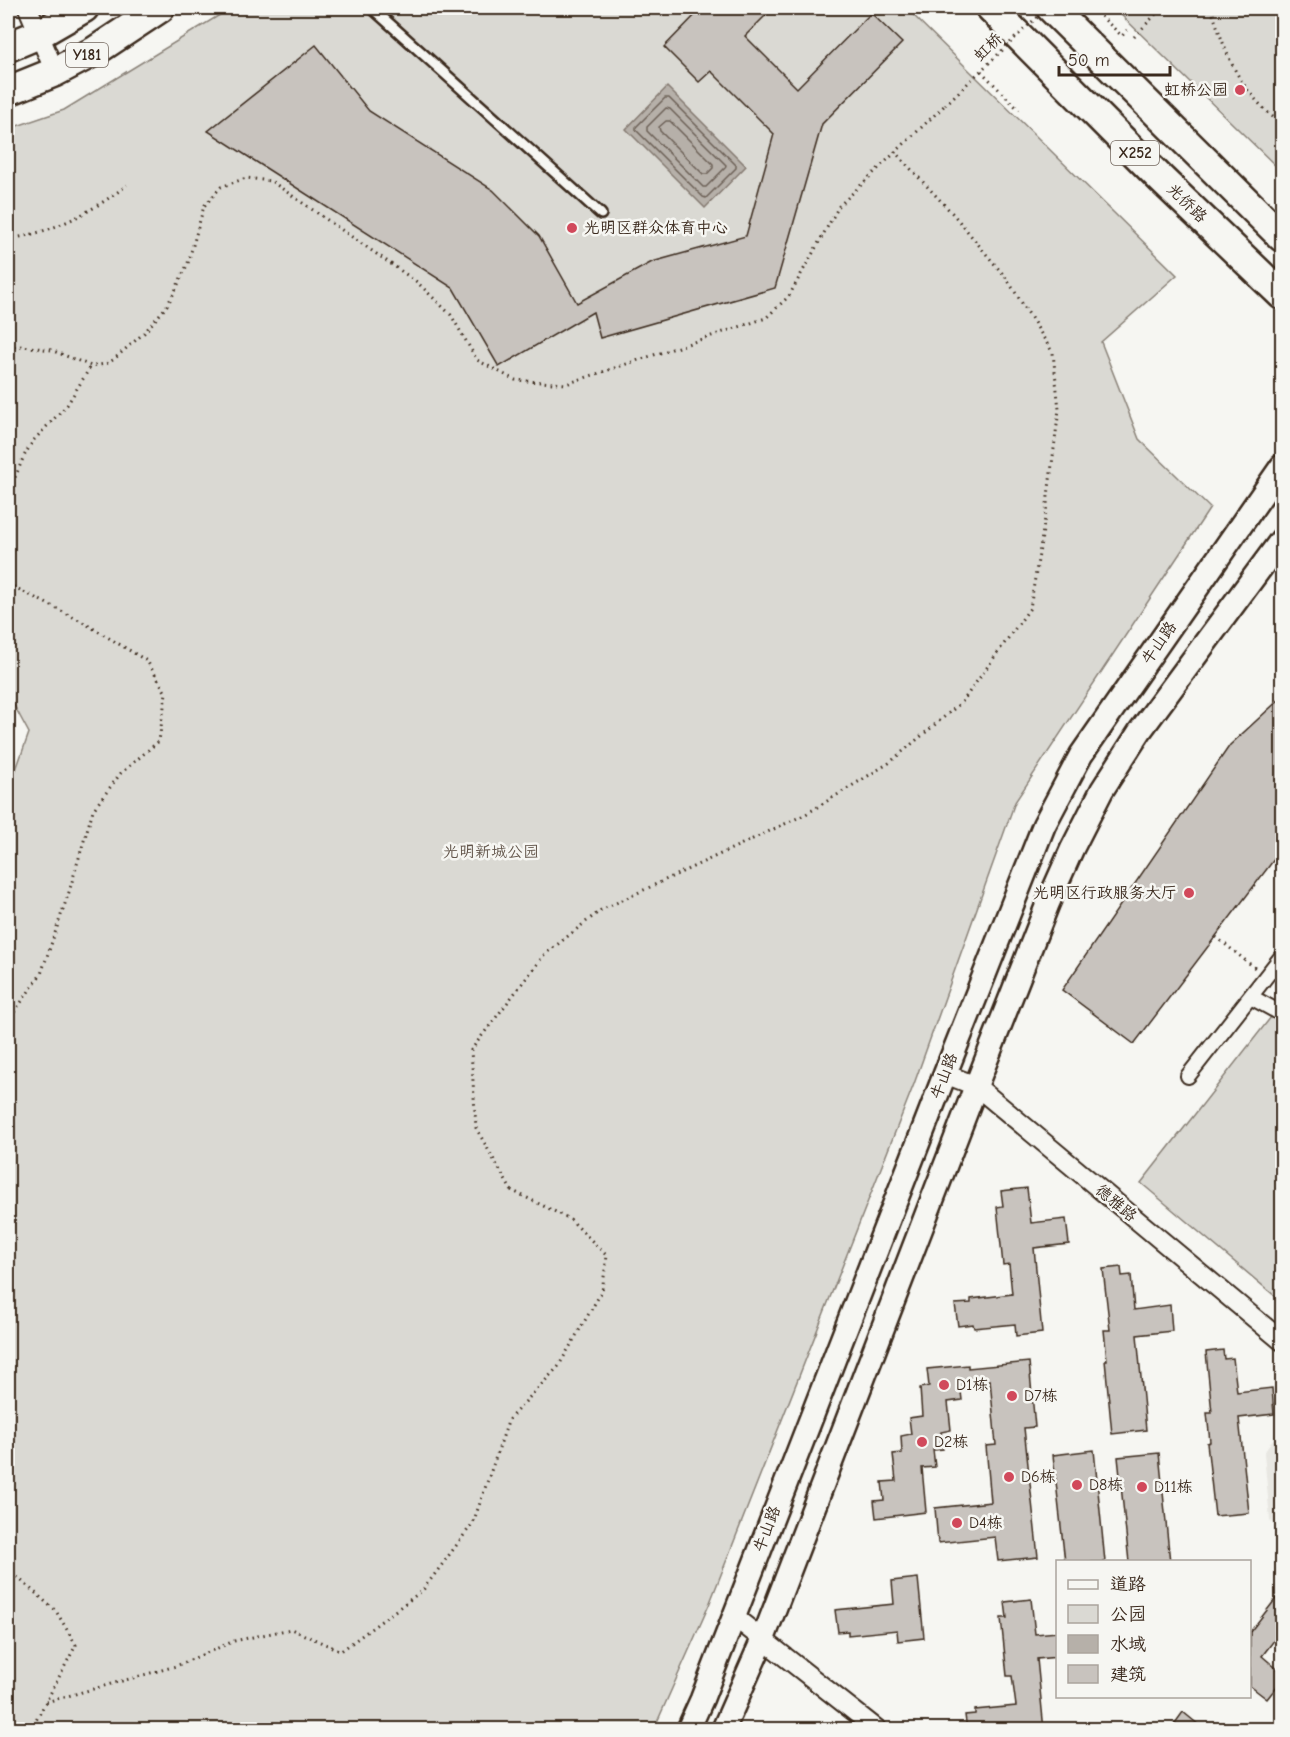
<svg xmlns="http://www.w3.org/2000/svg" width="1290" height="1737" font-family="'Comic Neue','LXGW WenKai TC',sans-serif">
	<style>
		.built { fill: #e8e7e2 }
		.green { fill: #dad9d3; stroke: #8a8278; stroke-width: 1.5 }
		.water { fill: #b6b0a9; stroke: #857a71; stroke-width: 1.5 }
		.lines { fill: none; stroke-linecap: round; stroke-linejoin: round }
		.shore { stroke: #6c6056; stroke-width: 1.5 }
		.building { fill: #c8c3be; stroke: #3b2a1e; stroke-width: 1.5 }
		.service-casing { stroke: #3b2a1e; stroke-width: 14 }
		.pedestrian-casing { stroke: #3b2a1e; stroke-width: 18 }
		.minor-casing { stroke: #3b2a1e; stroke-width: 22 }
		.tertiary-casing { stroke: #3b2a1e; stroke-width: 27 }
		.primary-casing { stroke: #3b2a1e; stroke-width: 33 }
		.path { stroke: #3b2a1e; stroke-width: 3; stroke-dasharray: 1.5 4.5; stroke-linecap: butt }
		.service { stroke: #f6f6f2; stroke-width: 9 }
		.pedestrian { stroke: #f6f6f2; stroke-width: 14 }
		.minor { stroke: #f6f6f2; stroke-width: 18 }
		.tertiary { stroke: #f6f6f2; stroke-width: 22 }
		.primary { stroke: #f6f6f2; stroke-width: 28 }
		.path-bridge { stroke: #3b2a1e; stroke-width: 3; stroke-dasharray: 1.5 4.5; stroke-linecap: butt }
		.poi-dot { fill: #d1495b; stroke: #f6f6f2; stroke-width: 2 }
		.labels { text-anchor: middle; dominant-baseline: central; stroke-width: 5; stroke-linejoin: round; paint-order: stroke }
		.shield { fill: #f6f6f2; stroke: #73675e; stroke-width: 1.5 }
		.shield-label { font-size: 15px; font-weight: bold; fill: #3b2a1e }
		.street-label { font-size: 16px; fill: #3b2a1e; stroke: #f6f6f2 }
		.poi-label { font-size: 16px; fill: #3b2a1e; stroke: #f6f6f2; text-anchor: start }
		.park-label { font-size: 16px; fill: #63564b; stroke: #f6f6f2 }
	</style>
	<rect width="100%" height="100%" fill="#f6f6f2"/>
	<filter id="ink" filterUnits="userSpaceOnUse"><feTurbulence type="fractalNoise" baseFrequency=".0167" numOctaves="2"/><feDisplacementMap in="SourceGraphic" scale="12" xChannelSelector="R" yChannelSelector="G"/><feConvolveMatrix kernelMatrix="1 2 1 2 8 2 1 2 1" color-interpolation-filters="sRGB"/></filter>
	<g filter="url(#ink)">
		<polygon class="built" points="1282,1425 1282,1531 1270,1520 1264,1453"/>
		<g class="green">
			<polygon points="231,8 906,8 1177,275 1101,342 1139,439 1210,508 1015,802 914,1084 709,1605 654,1729 8,1729 8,792 29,733 8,694 8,129 64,110"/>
			<polygon points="1114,8 1282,8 1282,172"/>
			<polygon points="1282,1003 1282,1302 1141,1183"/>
		</g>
		<polygon class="water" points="667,87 746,166 705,208 626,129"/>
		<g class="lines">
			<g class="shore">
				<polygon points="669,98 736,165 736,168 706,198 703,197 636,130 636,127 665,98"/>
				<polygon points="666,108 670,109 726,165 725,168 706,187 703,187 647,131 647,127"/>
				<polygon points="666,121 670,121 713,164 713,168 707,174 703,174 660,131 659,127"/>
			</g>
		</g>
		<g class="building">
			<polygon points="702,8 773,8 745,36 797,88 871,13 902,43 822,124 775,288 600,338 593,312 499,367 453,288 208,131 316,45 369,111 493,190 539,236 577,303 652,262 746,236 774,134 711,71 699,82 664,47"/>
			<polygon points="1282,697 1282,849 1134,1044 1062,990 1230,745"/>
			<polygon points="1027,1188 1031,1223 1066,1219 1069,1244 1034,1248 1042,1333 1016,1336 1015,1324 974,1328 973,1324 958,1326 955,1304 971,1303 971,1299 1012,1294 1009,1264 1003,1265 997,1207 1003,1206 1001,1191"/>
			<polygon points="1121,1267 1122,1276 1131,1275 1134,1310 1170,1305 1172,1331 1137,1335 1146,1430 1112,1434 1105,1360 1107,1360 1104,1330 1110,1330 1103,1269"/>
			<polygon points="1223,1350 1224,1359 1233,1358 1237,1392 1272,1388 1274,1414 1239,1418 1249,1513 1215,1516 1207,1443 1210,1442 1207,1413 1212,1413 1206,1352"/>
			<polygon points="1029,1362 1035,1427 1024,1428 1038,1557 998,1561 995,1537 938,1543 935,1508 991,1502 986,1446 996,1445 990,1380 960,1383 962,1400 948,1402 951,1430 941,1432 943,1449 933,1450 935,1467 922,1468 926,1512 876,1518 874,1501 884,1500 882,1482 896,1481 893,1454 902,1453 901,1436 911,1434 909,1418 922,1416 920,1388 929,1386 927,1369 968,1365 968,1368"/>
			<polygon points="1094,1450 1105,1562 1065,1562 1053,1455"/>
			<polygon points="1159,1453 1170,1562 1129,1562 1118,1457"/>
			<polygon points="918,1578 924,1638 898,1641 897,1630 848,1635 848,1631 838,1632 835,1610 894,1604 892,1581"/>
			<polygon points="1282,1591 1282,1630 1262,1656 1282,1673 1282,1680 1267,1699 1250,1686 1250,1632"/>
			<polygon points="1031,1599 1035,1634 1058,1632 1058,1657 1037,1659 1044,1730 967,1730 965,1715 975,1714 975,1710 1016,1706 1012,1676 1007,1676 1001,1618 1007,1618 1005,1602"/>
			<polygon points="1183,1712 1205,1730 1170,1730"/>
		</g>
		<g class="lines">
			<defs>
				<polyline id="service" points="372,8 601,214"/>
				<g id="pedestrian">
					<polyline points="1251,997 1282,1014"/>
					<polyline points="1188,1076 1282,956"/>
				</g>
				<g id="minor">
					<polyline points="28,8 55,72"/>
					<polyline points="945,1074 976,1086 1282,1341"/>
					<polyline points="733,1616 878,1730"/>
				</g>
				<g id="tertiary">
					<polyline points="688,1730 702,1699 945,1074 1044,825 1081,755 1282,466"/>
					<polyline points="723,1730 763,1639 976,1086 1048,903 1072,849 1102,790 1140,731 1282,539"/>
				</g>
				<g id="primary">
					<polyline points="991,8 1161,179 1282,295"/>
					<polyline points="1051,8 1282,237"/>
					<polyline points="8,47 39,34 84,8"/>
					<polyline points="8,91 55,72 95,51 160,8"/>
				</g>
			</defs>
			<use href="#service" class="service-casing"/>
			<use href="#pedestrian" class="pedestrian-casing"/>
			<use href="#minor" class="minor-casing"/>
			<use href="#tertiary" class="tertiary-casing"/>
			<use href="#primary" class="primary-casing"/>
			<g class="path">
				<polyline points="1092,8 1122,36 1127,30"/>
				<path d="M1211,8C1229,62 1237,87 1282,125"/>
				<polyline points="1134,37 1156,14 1156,8"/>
				<polyline points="981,71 1019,110"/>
				<path d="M8,239C52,233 92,212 127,185"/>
				<polyline points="8,347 23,346 51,350 91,366 106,364 113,360 144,333 166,307 174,293 188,263 204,206 221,187 246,178 271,181 417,282 451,315 477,360 515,380 566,384 766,318 789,296 839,206 945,105"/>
				<polyline points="8,494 24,456 33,441 67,405 91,366"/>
				<polyline points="8,584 81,621 147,661 166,693 159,741 121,773 93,810 69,892 41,974 8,1021"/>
				<polyline points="1216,937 1255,968"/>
				<polyline points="8,1569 56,1611 76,1645 31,1730"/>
				<polyline points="46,1702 176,1666 234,1641 291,1629 341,1651 423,1590 473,1523 509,1419 558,1367 602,1291 607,1256 570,1219 511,1190 476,1128 471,1050 544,955 601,910 806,814 889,763 962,702 1030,608 1046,512 1059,409 1053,353 1007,279 953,214 894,151"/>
			</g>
			<use href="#service" class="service"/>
			<use href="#pedestrian" class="pedestrian"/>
			<use href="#minor" class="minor"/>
			<use href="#tertiary" class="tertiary"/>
			<use href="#primary" class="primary"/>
			<polyline class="path-bridge" points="945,105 1034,20 1050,8"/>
		</g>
	</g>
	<g class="poi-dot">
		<circle cx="1240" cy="90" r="6"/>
		<circle cx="572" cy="228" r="6"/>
		<circle cx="1189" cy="893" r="6"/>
		<circle cx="944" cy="1385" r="6"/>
		<circle cx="1012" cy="1396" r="6"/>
		<circle cx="922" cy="1442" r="6"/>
		<circle cx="1009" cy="1477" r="6"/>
		<circle cx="1077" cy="1485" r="6"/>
		<circle cx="1142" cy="1487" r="6"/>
		<circle cx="957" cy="1523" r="6"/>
	</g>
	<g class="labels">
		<g class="shield">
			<rect x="66" y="43" width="42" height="24" rx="4.5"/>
			<rect x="1111" y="141" width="48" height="24" rx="4.5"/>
		</g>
		<g class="shield-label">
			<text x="87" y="55">Y181</text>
			<text x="1135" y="153">X252</text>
		</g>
		<g class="street-label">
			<text transform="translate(988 47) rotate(-44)">虹桥</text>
			<text transform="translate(1187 203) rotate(44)">光侨路</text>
			<text transform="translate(1159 643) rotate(-55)">牛山路</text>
			<text transform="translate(944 1076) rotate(-69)">牛山路</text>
			<text transform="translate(1116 1203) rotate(40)">德雅路</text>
			<text transform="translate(767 1529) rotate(-69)">牛山路</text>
		</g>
		<g class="poi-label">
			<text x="1228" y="90" text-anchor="end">虹桥公园</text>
			<text x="584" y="228">光明区群众体育中心</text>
			<text x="1177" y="893" text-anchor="end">光明区行政服务大厅</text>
			<text x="956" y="1385">D1栋</text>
			<text x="1024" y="1396">D7栋</text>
			<text x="934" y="1442">D2栋</text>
			<text x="1021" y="1477">D6栋</text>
			<text x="1089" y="1485">D8栋</text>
			<text x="1154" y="1487">D11栋</text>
			<text x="969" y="1523">D4栋</text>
		</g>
		<g class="park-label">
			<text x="491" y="852">光明新城公园</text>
		</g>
	</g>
	<rect width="1290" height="1737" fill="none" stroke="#f6f6f2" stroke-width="30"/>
	<rect x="15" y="15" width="1260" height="1707" fill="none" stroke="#3b2a1e" stroke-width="2" filter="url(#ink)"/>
	<rect x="1056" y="1560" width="195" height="138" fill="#f6f6f2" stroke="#aba49d" stroke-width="1.5"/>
	<rect x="1068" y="1580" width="30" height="9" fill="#f6f6f2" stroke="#aba49d" stroke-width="1.5"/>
	<text x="1110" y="1590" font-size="18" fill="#3b2a1e">道路</text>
	<rect x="1068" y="1605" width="30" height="18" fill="#dad9d3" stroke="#aba49d" stroke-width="1.5"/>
	<text x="1110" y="1620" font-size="18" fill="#3b2a1e">公园</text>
	<rect x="1068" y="1635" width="30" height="18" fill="#b6b0a9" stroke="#aba49d" stroke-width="1.5"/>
	<text x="1110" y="1650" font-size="18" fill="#3b2a1e">水域</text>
	<rect x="1068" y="1665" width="30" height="18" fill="#c8c3be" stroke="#aba49d" stroke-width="1.5"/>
	<text x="1110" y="1680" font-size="18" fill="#3b2a1e">建筑</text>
	<path d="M1059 66v9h111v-9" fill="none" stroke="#3b2a1e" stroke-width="3"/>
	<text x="1068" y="66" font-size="18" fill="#3b2a1e" stroke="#f6f6f2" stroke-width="4.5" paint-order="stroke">50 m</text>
</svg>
